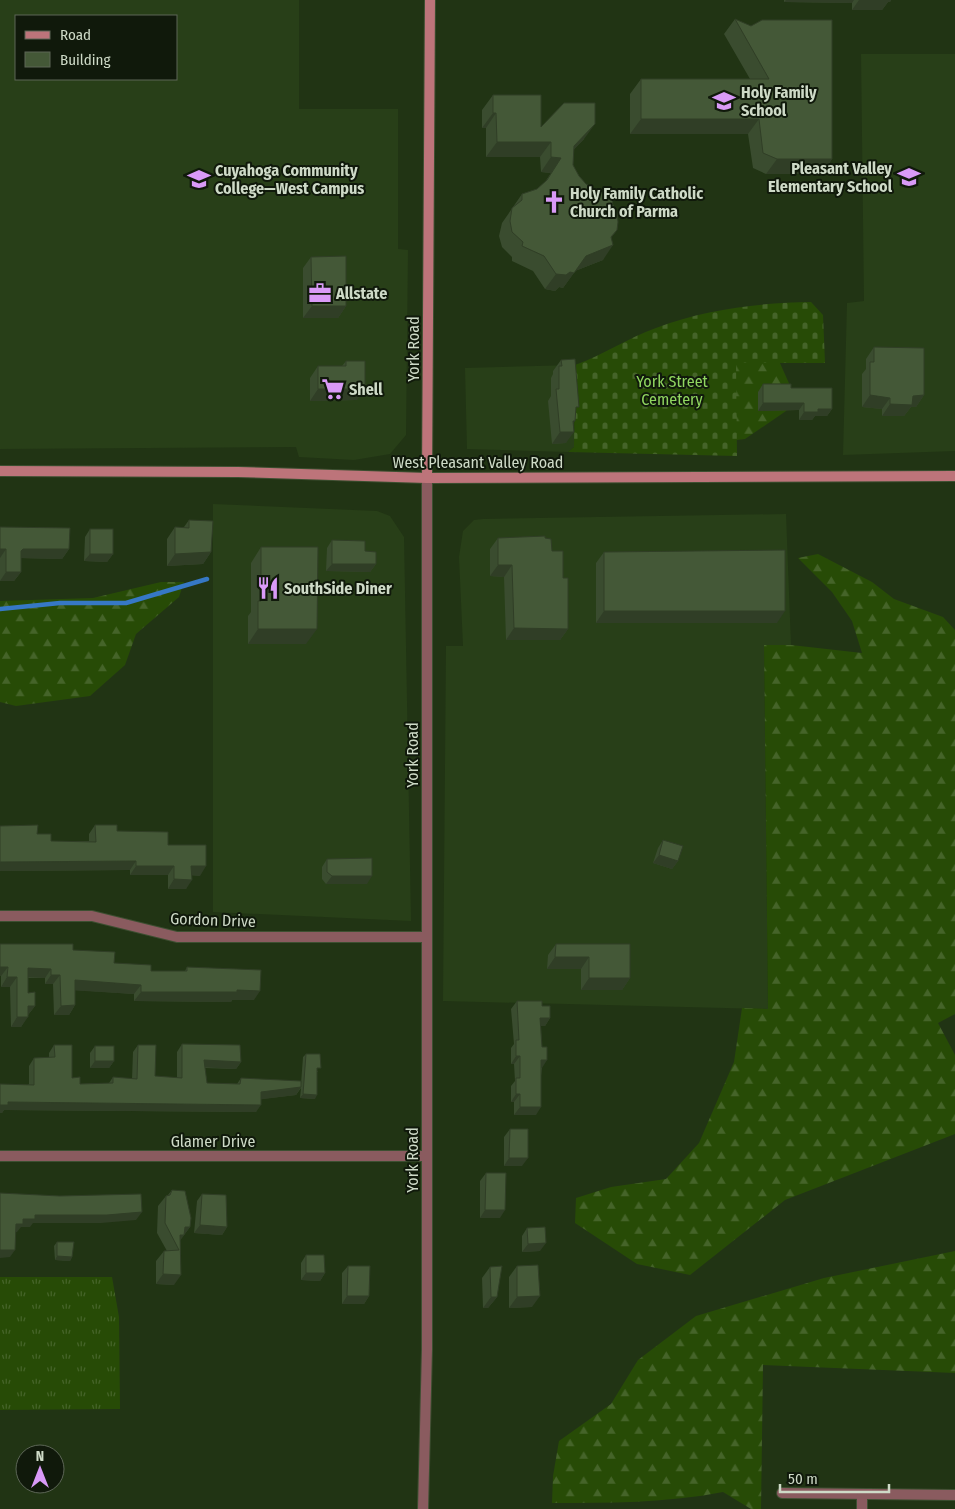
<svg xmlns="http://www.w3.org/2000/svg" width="955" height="1509" font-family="'Fira Sans Condensed',sans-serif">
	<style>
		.built { fill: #283f18; fill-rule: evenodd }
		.grass { fill: url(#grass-tufts) }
		.forest { fill: url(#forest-firs) }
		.cemetery { fill: url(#cemetery-stones) }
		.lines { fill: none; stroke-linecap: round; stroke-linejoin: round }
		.stream { stroke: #3678c5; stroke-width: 4.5 }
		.minor-casing { stroke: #3d4f31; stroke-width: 12 }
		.tertiary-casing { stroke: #3d4f31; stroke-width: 12 }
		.secondary-casing { stroke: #3d4f31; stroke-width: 12 }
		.minor { stroke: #8a5b5f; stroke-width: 10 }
		.tertiary { stroke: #8a5b5f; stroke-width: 10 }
		.secondary { stroke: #bd747a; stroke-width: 10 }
		.wall { fill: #3a4c2f }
		.shaded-wall { fill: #303e26 }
		.building { fill: #445837; stroke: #303e26 }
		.labels { text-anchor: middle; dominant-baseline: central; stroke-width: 4; stroke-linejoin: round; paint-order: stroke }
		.poi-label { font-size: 16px; font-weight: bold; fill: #cedac7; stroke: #10190b; text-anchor: start }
		.street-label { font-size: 16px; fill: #cedac7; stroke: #10190b }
		.park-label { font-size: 16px; fill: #90d660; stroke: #10190b }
	</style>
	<defs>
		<pattern id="grass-tufts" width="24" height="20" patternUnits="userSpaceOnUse" patternTransform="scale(1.25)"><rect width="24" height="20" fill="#274b06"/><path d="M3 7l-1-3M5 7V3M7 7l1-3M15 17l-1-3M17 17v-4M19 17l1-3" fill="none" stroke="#456429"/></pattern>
		<pattern id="forest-firs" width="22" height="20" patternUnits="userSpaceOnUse" patternTransform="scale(1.25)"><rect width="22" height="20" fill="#274b06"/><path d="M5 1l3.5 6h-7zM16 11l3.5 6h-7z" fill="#456429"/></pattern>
		<pattern id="cemetery-stones" width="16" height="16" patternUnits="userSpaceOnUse" patternTransform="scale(1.25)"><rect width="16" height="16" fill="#274b06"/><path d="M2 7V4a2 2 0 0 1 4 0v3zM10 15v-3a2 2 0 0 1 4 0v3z" fill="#456429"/></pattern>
	</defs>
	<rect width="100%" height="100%" fill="#213414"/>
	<g class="built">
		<path d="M0,0H299V109H398V249L408,250L406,435L390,454L354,460L299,457L296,447L0,449ZM16,16H176V79H16Z"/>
		<polygon points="861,54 955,54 955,451 843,455 847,303 864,301"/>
		<polygon points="575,365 574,447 568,452 467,449 465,368"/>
		<polygon points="213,504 377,511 390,516 404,537 411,921 213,912"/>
		<polygon points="786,514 791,645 764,646 768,1009 443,1001 446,646 463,646 459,557 463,531 474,520 483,519"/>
	</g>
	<polygon class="grass" points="0,1277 112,1277 119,1317 120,1409 0,1410"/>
	<g class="forest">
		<polygon points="775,352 792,390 786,411 745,439 720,442 611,375"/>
		<polygon points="818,554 872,582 894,599 943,617 955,630 955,1014 938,1023 955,1055 955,1134 785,1200 690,1275 637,1264 575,1223 576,1198 611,1187 666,1179 699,1143 734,1062 742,1008 768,1009 764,645 791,645 862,653 852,621 832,592 798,558"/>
		<polygon points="161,582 184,582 179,597 136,634 125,665 90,696 16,706 0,702 0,601 93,598"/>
		<path d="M955,1251V1373L763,1365L761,1509H751L723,1492C667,1503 609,1503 552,1503L553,1476L559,1441L611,1404L638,1360L696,1316L824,1278Z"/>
	</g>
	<path class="cemetery" d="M811,302L823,315L825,363H736L737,456L568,452L574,447L575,365C603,355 628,338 656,328C706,309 758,303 811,302Z"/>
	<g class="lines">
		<polyline class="stream" points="0,609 60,603 126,603 207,579"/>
		<defs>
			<g id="minor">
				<polyline points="0,916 92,916 177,937 427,937"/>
				<polyline points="0,1156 427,1156"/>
				<polyline points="782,1493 955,1495"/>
				<polyline points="862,1495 862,1509"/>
			</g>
			<polyline id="tertiary" points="423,1509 427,1349 427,478"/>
			<g id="secondary">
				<polyline points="0,471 238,472 427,478 955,476"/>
				<polyline points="427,478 430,0"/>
			</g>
		</defs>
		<use href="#minor" class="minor-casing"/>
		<use href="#tertiary" class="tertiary-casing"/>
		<use href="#secondary" class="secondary-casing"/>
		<use href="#minor" class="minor"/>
		<use href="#tertiary" class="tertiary"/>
		<use href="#secondary" class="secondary"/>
	</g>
	<g class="wall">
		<polygon points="784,0 891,0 890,2 888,2 882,10 852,10 852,3 784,2"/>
		<polygon points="735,19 832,159 822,174 766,174 753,168 748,134 630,134 630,94 641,79 750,79 724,34"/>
		<polygon points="493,95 541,127 584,139 573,150 573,165 579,176 586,184 612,203 611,238 603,260 575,271 563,288 559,287 555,291 545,289 533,271 512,261 512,257 502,247 499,236 502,223 522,194 537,189 545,182 551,173 541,172 540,157 486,157 486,128 482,128 482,110"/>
		<polygon points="311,257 346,306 338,318 303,318 303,268"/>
		<polygon points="874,347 924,395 916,407 911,407 904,416 882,416 882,409 862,407 862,374 866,369 866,359"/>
		<polygon points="561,360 576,411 573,424 566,443 552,444 548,401 551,396 551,378 553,374 553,371"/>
		<polygon points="346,361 357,400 310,401 310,378 318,366 342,366"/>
		<polygon points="763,384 791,388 832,409 827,416 815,416 812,420 799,420 799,410 758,411 758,392"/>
		<polygon points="189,520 211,552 203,564 167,566 167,539 175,527 184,527"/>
		<polygon points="0,527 69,549 62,559 21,558 21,572 14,581 0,581"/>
		<polygon points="90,529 113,554 107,562 84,561 85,537"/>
		<polygon points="498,538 545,538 552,551 563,578 568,629 560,640 506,640 504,577 490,576 490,549"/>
		<polygon points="332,540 365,551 376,564 370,572 326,571 327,548"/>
		<polygon points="261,547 306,644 248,644 248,616 251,612 251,563"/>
		<polygon points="604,552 777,623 596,623 596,563"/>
		<polygon points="95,825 168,845 200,876 192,875 186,889 168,889 168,875 130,875 130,870 0,871 0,826 37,834 51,841 89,841 89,834"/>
		<polygon points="663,840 678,861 672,869 653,863 658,848"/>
		<polygon points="327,859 367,884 326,884 322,879 322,867"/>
		<polygon points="0,944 73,950 114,963 151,971 185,971 187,967 254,1000 232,1000 231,1002 134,1001 134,994 75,990 75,1005 69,1015 54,1015 53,984 45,984 45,978 28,978 28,993 35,1006 28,1015 21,1027 11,1027 10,987 1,987 1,976 0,976"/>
		<polygon points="556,944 630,944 630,978 622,990 581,990 581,969 547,969 548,955"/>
		<polygon points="517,1001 542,1006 550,1018 545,1026 541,1026 542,1068 536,1115 514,1115 514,1102 511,1102 511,1086 515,1081 514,1064 511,1064 511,1048 514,1044 511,1009"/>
		<polygon points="182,1044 241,1062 236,1069 205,1068 207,1083 237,1084 241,1078 301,1084 303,1057 306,1054 318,1072 317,1072 315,1099 300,1098 301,1088 296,1095 261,1099 256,1112 4,1110 2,1113 0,1113 29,1084 29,1066 34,1058 49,1058 49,1053 54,1045 72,1078 80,1084 109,1083 113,1077 132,1079 133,1052 138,1045 155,1076 177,1078 177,1052"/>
		<polygon points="95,1046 114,1061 109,1068 90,1068 90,1053"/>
		<polygon points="510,1129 522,1166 504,1166 504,1137"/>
		<polygon points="486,1173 500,1218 480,1218 480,1181"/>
		<polygon points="172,1190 190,1227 180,1240 174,1285 156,1284 156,1261 164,1251 167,1251 157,1233 158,1206 166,1196 168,1195"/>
		<polygon points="202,1194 227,1227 222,1235 194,1233 197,1201"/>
		<polygon points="527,1228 540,1251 522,1252 522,1236"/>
		<polygon points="57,1242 72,1257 70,1261 55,1260 54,1246"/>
		<polygon points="306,1255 325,1273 320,1281 301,1280 301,1263"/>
		<polygon points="348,1266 369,1296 364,1304 342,1304 342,1273"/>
		<polygon points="517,1266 532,1307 509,1308 509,1277"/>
		<polygon points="490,1267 497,1297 488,1308 483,1308 482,1278"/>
	</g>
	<g class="shaded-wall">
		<polygon points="786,0 854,0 852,3 784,2"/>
		<polygon points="859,0 891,0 890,2 888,2 882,10 852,10"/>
		<polygon points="493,113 496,113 486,128 482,128"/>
		<polygon points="641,119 759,119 748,134 630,134"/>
		<polygon points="595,124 584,139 563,161 574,146"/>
		<polygon points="497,142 551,142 540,157 486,157"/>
		<polygon points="551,157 561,158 551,173 541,172"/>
		<polygon points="777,159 832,159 822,174 766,174"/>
		<polygon points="617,230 606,245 613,245 603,260 575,271 586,256 611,237"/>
		<polygon points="570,272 574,273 563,288 559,287 555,291 545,289 556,274"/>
		<polygon points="312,306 346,306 338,318 303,318"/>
		<polygon points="318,389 365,389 357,400 310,401"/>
		<polygon points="870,395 890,398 882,409 862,407"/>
		<polygon points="924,395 916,407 911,407 904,416 882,416 890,404 913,396"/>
		<polygon points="763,403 804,403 799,410 758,411"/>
		<polygon points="818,409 832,409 827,416 815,416 812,420 799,420 804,412"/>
		<polygon points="573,421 575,421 567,432 574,432 566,443 552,444 560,432"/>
		<polygon points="0,549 6,549 0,558"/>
		<polygon points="23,549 69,549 62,559 16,558"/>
		<polygon points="211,552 203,564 167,566 175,554"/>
		<polygon points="90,554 113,554 107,562 84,561"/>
		<polygon points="332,564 376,564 370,572 326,571"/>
		<polygon points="498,565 512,565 504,577 490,576"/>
		<polygon points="6,572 21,572 14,581 0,581"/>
		<polygon points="604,611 785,611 777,623 596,623"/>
		<polygon points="514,628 568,629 560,640 506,640"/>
		<polygon points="258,629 317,629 306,644 248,644"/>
		<polygon points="659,855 678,861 672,869 653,863"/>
		<polygon points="136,861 130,870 0,871 0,862"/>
		<polygon points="136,866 174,866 168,875 130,875"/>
		<polygon points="191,866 206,866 200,876 185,875"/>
		<polygon points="332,876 372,876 367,884 326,884"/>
		<polygon points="174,879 192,880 186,889 168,889"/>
		<polygon points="555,957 589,957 581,969 547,969"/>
		<polygon points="0,967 8,967 1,976 0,976"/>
		<polygon points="28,968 51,969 45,978 22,977"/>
		<polygon points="51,975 60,975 53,984 45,984"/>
		<polygon points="7,977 17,977 10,987 1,987"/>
		<polygon points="589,978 630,978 622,990 581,990"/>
		<polygon points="75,980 141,985 134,994 68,990"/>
		<polygon points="237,990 260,991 254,1000 232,1000 231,1002 134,1001 141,992"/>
		<polygon points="75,1005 69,1015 54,1015 61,1006"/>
		<polygon points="28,1006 35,1006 28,1015 21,1015"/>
		<polygon points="17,1017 28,1017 21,1027 11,1027"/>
		<polygon points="540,1018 550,1018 545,1026 535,1026"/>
		<polygon points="516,1056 520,1056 514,1064 511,1064"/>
		<polygon points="204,1060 241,1062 236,1069 198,1067"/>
		<polygon points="541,1060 547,1060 542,1068 536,1068"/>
		<polygon points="95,1061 114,1061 109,1068 90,1068"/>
		<polygon points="301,1087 296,1095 256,1100 261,1092"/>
		<polygon points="303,1094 317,1095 315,1099 300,1098"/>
		<polygon points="516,1094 520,1094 514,1102 511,1102"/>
		<polygon points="8,1102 261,1105 256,1112 4,1110 2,1113 0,1113 0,1105"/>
		<polygon points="520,1107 541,1107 536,1115 514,1115"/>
		<polygon points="509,1158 528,1158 522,1166 504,1166"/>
		<polygon points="485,1210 505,1210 500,1218 480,1218"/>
		<polygon points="142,1212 136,1220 101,1223 33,1223 30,1227 21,1227 17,1232 11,1232 16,1224 23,1219 35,1215"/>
		<polygon points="200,1225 227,1227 222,1235 194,1233"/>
		<polygon points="185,1227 190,1227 177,1245 175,1242"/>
		<polygon points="546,1243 540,1251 522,1252 528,1244"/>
		<polygon points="0,1250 15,1250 10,1257 0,1258"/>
		<polygon points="57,1256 72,1257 70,1261 55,1260"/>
		<polygon points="306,1273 325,1273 320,1281 301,1280"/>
		<polygon points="163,1274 181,1275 174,1285 156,1284"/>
		<polygon points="347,1296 369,1296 364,1304 342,1304"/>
		<polygon points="540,1296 532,1307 509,1308 517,1297"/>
		<polygon points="491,1297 497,1297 488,1308 483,1308"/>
	</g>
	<g class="building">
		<polygon points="735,19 751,26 762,20 832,20 832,159 777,159 763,153 759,119 641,119 641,79 769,79"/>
		<polygon points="493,95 541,95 541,127 564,103 595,103 595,124 574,146 573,165 579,176 586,184 596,190 615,195 612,203 617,212 618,222 617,230 611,237 613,245 586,256 574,273 570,272 566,275 556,274 544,256 522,246 523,242 512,232 510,221 512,208 522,200 522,194 537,189 547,180 561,158 551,157 551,142 497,142 496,113 493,113"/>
		<polygon points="346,256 346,306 312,306 311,257"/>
		<polygon points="874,347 924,348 924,395 913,396 912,405 890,404 890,398 870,395 870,362 874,362"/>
		<polygon points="575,359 579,407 576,407 575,421 573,421 574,432 560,432 556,389 559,389 559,366 562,366 561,360"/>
		<polygon points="346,361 365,361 365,389 318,389 318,366 346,366"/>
		<polygon points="763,384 791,384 791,388 832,388 832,409 818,409 818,412 804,412 804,403 763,403"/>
		<polygon points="189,520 213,521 211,552 175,554 175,527 189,528"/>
		<polygon points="0,527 70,528 69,549 23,549 21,551 21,572 6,572 6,549 0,549"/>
		<rect x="90" y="529" width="23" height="25"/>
		<polygon points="545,536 545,538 551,539 552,551 563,551 563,578 568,578 568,629 514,628 512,565 498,565 498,538"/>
		<polygon points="332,540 365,541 365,551 376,552 376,564 332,564"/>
		<polygon points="261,547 318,547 317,629 258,629 258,601 261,601"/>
		<polygon points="785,550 785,611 604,611 604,552"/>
		<polygon points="38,825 37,834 51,834 51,841 96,842 95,825 117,825 117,831 168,832 168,845 206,845 206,866 191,866 192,880 174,879 174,866 136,866 136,861 0,862 0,826"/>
		<polygon points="663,840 683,846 678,861 659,855"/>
		<polygon points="372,858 372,876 332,876 327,872 327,859"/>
		<polygon points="0,944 73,944 73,950 115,952 114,963 151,965 151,971 187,971 187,967 261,970 260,991 237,990 237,992 141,992 141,985 75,980 75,1005 61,1006 60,975 51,975 51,969 28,968 28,993 35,992 35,1006 28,1006 28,1017 17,1017 17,977 7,977 8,967 0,967"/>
		<polygon points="556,944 630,944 630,978 589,978 589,957 555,957"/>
		<polygon points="517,1001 542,1001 542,1006 550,1006 550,1018 540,1018 542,1047 547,1047 547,1060 541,1060 541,1107 520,1107 520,1094 516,1094 516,1078 520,1078 520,1056 516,1056 516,1040 519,1040"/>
		<polygon points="182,1044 240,1045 241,1062 204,1060 207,1083 240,1084 241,1078 301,1081 301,1087 261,1092 261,1105 8,1102 8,1105 0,1105 0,1084 34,1085 34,1058 55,1057 54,1045 72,1045 72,1078 80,1077 80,1084 113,1083 113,1077 137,1079 138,1045 156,1045 155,1076 182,1078"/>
		<rect x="95" y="1046" width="19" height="15"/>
		<polygon points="306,1054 320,1054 321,1068 317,1068 317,1095 303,1094"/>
		<polygon points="510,1129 528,1129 528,1158 509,1158"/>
		<polygon points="486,1173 506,1173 505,1210 485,1210"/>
		<polygon points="172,1190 185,1191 191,1218 190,1227 185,1227 184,1235 180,1235 181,1275 163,1274 164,1251 179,1250 165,1223 166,1196 170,1195"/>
		<polygon points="0,1193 60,1196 141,1194 142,1212 107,1215 35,1215 35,1219 23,1219 23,1224 16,1224 15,1250 0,1250"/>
		<polygon points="202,1194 226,1195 227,1227 200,1225"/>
		<polygon points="545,1227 546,1243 528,1244 527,1228"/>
		<polygon points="57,1242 74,1242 72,1257 57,1256"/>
		<polygon points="306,1255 324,1255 325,1273 306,1273"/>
		<polygon points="538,1265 540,1296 517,1297 517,1266"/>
		<polygon points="348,1266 370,1266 369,1296 347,1296"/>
		<polygon points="502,1266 497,1297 491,1297 490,1267"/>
	</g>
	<defs>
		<symbol id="school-bare" viewBox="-9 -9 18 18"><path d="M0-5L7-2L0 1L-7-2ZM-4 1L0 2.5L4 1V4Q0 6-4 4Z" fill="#d99af7" stroke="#10190b" stroke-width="2.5" paint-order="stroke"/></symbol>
		<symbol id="university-bare" viewBox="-9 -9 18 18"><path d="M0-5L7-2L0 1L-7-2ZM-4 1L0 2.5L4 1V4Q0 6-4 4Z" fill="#d99af7" stroke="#10190b" stroke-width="2.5" paint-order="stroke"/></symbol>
		<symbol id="church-bare" viewBox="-9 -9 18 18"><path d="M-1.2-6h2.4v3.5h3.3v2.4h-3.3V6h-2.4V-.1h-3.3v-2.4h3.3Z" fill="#d99af7" stroke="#10190b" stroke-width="2.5" paint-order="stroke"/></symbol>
		<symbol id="office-bare" viewBox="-9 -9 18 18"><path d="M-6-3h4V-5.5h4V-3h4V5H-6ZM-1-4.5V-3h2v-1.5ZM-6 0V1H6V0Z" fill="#d99af7" stroke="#10190b" stroke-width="2.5" paint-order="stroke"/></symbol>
		<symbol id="supermarket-bare" viewBox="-9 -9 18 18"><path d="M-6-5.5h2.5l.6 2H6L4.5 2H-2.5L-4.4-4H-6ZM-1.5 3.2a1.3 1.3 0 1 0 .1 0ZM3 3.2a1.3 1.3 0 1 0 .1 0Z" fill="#d99af7" stroke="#10190b" stroke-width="2.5" paint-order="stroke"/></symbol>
		<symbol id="restaurant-bare" viewBox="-9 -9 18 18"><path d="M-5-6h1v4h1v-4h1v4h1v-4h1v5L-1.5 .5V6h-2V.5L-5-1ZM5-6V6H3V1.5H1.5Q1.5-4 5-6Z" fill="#d99af7" stroke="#10190b" stroke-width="2.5" paint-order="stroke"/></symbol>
	</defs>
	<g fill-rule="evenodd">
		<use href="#school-bare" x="708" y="85" width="32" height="32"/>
		<use href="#school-bare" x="893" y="161" width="32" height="32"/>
		<use href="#university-bare" x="183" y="163" width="32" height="32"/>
		<use href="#church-bare" x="538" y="186" width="32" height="32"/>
		<use href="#office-bare" x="304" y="277" width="32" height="32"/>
		<use href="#supermarket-bare" x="317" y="373" width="32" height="32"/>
		<use href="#restaurant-bare" x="252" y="572" width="32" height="32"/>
	</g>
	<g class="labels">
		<g class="poi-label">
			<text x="741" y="92">Holy Family<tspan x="741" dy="18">School</tspan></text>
			<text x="892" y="168" text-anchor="end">Pleasant Valley<tspan x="892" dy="18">Elementary School</tspan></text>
			<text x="215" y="170">Cuyahoga Community<tspan x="215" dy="18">College—West Campus</tspan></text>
			<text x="570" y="193">Holy Family Catholic<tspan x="570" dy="18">Church of Parma</tspan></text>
			<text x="336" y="293">Allstate</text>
			<text x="349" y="389">Shell</text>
			<text x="284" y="588">SouthSide Diner</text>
		</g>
		<g class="street-label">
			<text transform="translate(413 349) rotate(-90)">York Road</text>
			<text x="478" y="462">West Pleasant Valley Road</text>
			<text transform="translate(412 755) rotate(-90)">York Road</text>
			<text transform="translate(213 920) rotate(2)">Gordon Drive</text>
			<text x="213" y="1141">Glamer Drive</text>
			<text transform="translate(412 1160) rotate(-90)">York Road</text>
		</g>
		<g class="park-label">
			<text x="672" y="381">York Street<tspan x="672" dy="18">Cemetery</tspan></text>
		</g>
	</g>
	<rect x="15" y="15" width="162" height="65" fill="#10190b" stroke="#5c6656"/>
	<rect x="25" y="31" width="25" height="8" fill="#bd747a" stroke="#5c6656"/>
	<text x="60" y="40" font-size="15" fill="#cedac7">Road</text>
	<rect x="25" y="52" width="25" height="15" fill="#445837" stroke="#5c6656"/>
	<text x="60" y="65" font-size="15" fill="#cedac7">Building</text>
	<g transform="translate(40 1469)"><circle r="24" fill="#10190b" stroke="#5c6656"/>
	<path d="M0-4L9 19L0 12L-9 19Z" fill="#d99af7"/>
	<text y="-8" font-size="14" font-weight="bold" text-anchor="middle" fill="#cedac7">N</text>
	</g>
	<path d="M780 1484v8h109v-8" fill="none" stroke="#cedac7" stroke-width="2.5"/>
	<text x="788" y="1484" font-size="15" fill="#cedac7" stroke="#10190b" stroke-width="4" paint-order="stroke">50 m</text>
</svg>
